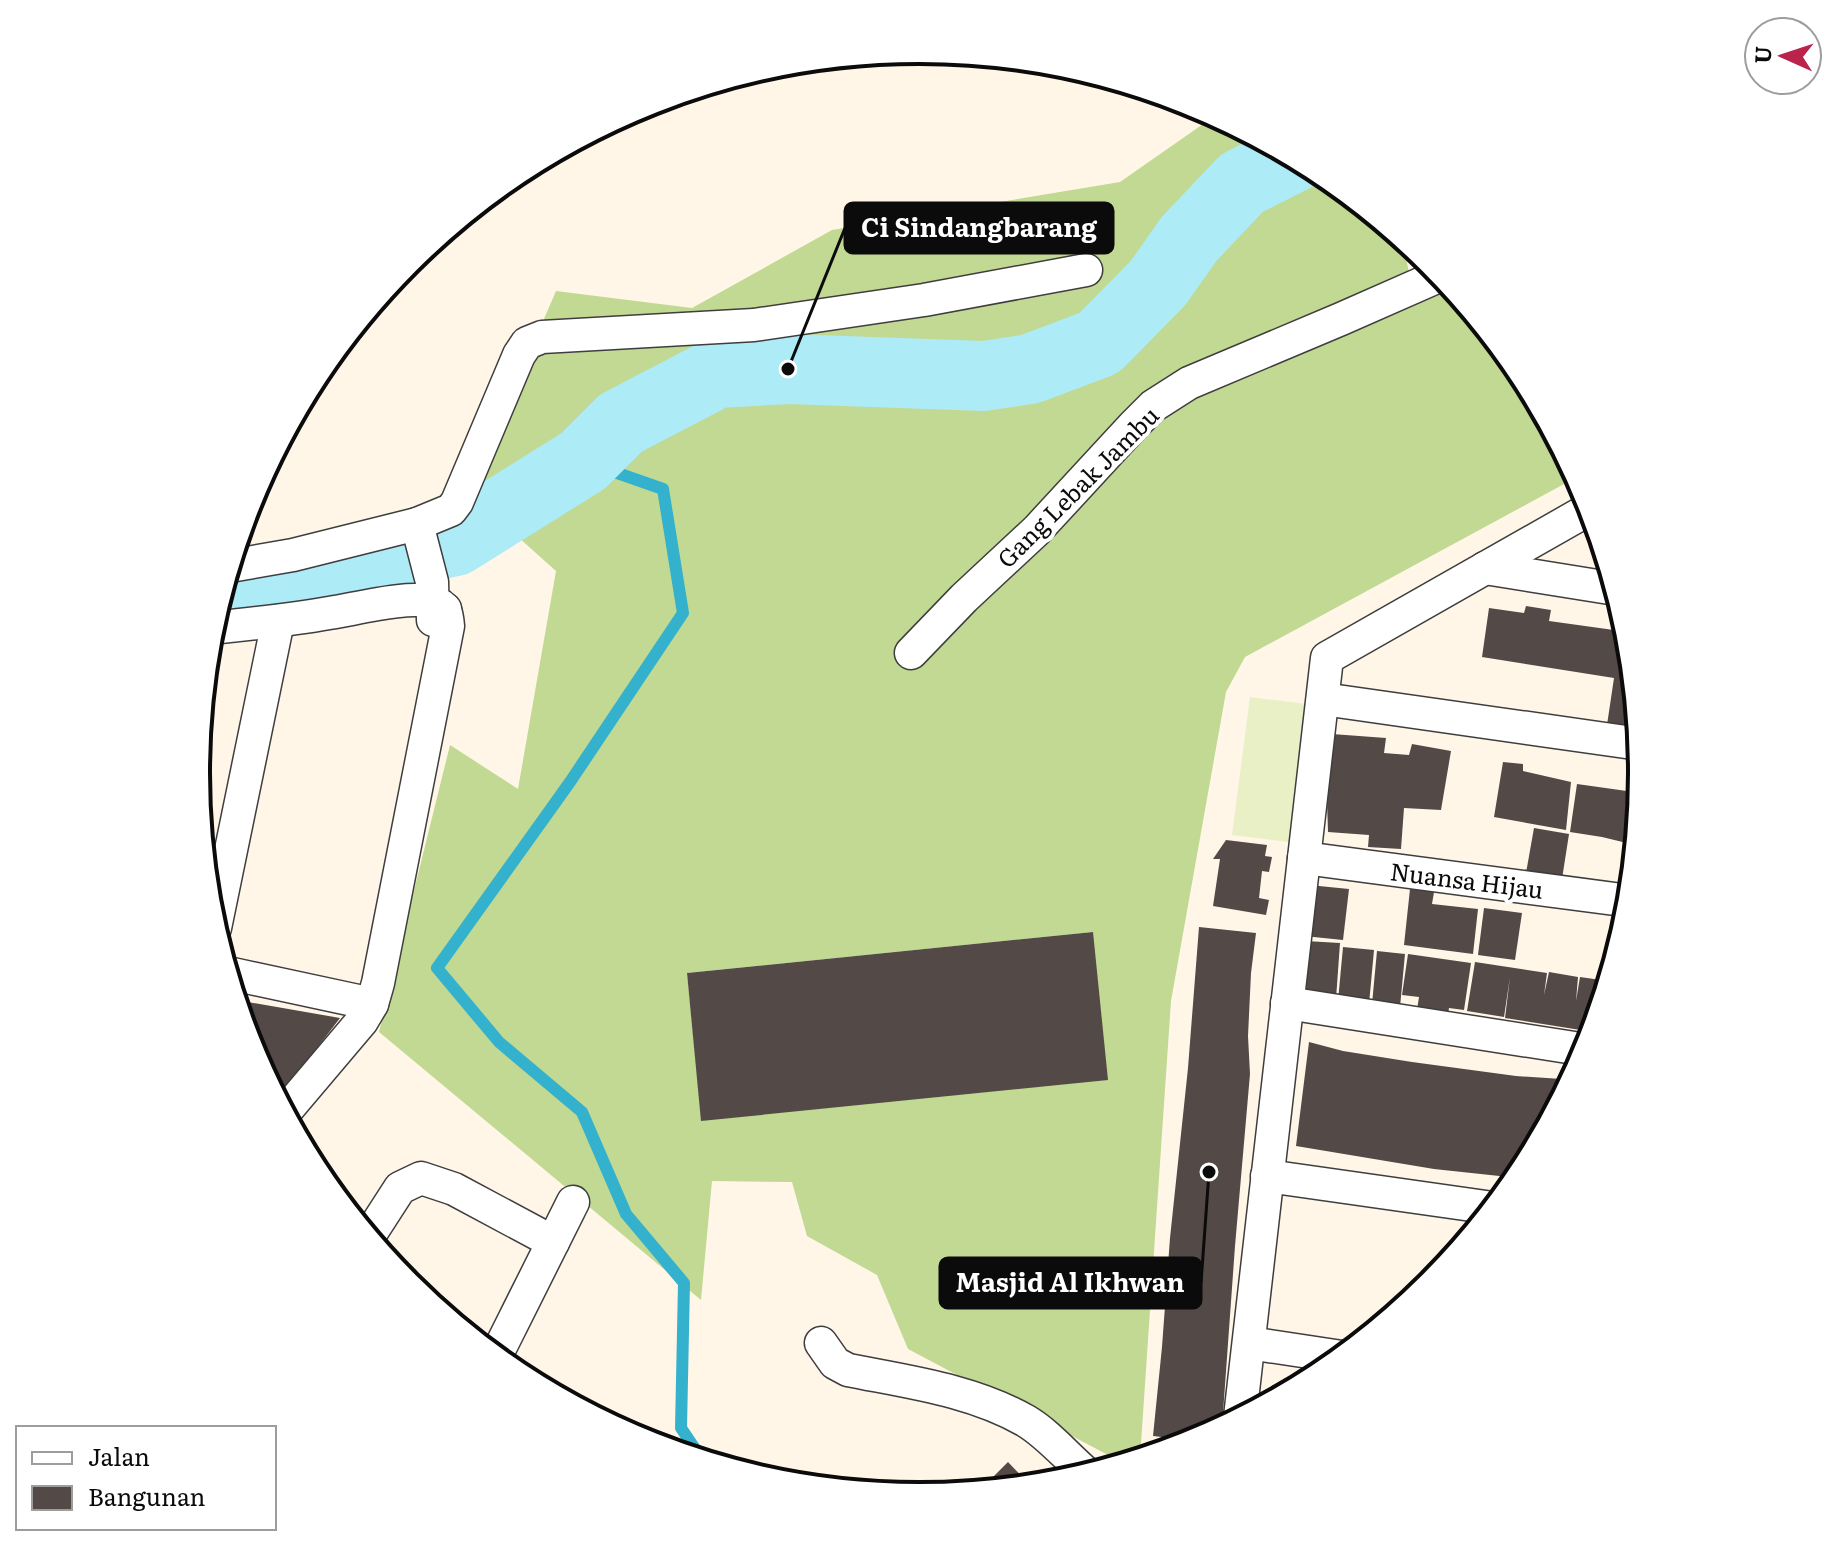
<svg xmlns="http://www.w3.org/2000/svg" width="1839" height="1546" font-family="Literata,serif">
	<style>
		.forest { fill: #c1d992; fill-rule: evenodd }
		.pitch { fill: #eaf0c5 }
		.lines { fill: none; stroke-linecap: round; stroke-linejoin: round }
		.stream { stroke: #34b1cd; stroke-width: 12 }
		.river { stroke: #adebf6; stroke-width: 70 }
		.building { fill: #534947 }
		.minor-casing { stroke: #3e3e3e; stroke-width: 35 }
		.minor { stroke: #fff; stroke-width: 32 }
		.labels { text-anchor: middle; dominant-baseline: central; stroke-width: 8; stroke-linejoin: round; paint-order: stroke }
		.street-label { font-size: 24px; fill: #0b0b0b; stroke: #fff }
		.rim { fill: none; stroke: #0b0b0b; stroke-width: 4 }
		.leader { fill: none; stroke: #0b0b0b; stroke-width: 3 }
		.callout-dot { fill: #0b0b0b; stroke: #fff; stroke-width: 3 }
		.callout { fill: #0b0b0b; stroke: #0b0b0b; stroke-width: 3 }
		.callout-label { font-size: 26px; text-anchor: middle; font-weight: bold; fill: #fff }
	</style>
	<rect width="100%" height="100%" fill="#fff6e8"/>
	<path class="forest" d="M1216,115L1322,172L1402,238L1410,278L1437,269L1521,372L1577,477L1245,657L1226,692L1171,1001L1140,1458L1123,1463L908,1349L877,1275L807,1236L792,1182L712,1181L701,1300L379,1032L450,745L518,789L556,571L469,493L556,291L692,308L832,230L1120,182ZM1093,932L702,1121L687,973Z"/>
	<polygon class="pitch" points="1250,697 1307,704 1289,842 1232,835"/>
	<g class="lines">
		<polyline class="stream" points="583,461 663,489 683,613 570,782 437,968 499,1042 582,1112 626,1214 684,1283 681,1428 702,1459"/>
		<polyline class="river" points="223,590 284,580 342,565 455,541 583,461 621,423 717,373 788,369 984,376 1030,369 1099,343 1158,283 1189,239 1242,183 1294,157"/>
	</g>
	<g class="building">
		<polygon points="1526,606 1551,610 1549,621 1621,631 1620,640 1630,642 1637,717 1627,716 1625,728 1607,725 1614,678 1482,657 1489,608 1524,613"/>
		<polygon points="1332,734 1386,738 1384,753 1409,755 1412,744 1451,751 1441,810 1404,808 1401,849 1368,847 1369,835 1328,832 1327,801"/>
		<polygon points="1503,762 1523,764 1523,771 1571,782 1566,830 1494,817"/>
		<polygon points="1577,784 1641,793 1635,845 1602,837 1570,832"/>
		<polygon points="1534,828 1569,834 1562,879 1526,873"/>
		<polygon points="1226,840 1267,845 1265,856 1272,857 1269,872 1262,871 1259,898 1269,900 1266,915 1213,906 1220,859 1213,859"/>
		<polygon points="1309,885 1349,889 1343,940 1304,936"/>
		<polygon points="1410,889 1434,892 1432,904 1478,909 1473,954 1404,945"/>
		<polygon points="1484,908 1522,913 1515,960 1478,955"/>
		<polygon points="1199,927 1256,933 1251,973 1248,1036 1250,1074 1235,1246 1222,1427 1196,1441 1153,1436 1162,1347 1170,1238 1188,1068"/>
		<polygon points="1093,932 1108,1080 701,1121 687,973"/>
		<polygon points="1306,941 1340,943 1336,999 1301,997"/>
		<polygon points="1343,947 1374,950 1369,1004 1338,1001"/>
		<polygon points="1377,951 1405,954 1400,1007 1372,1004"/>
		<polygon points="1408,954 1471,963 1464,1010 1449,1008 1447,1021 1416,1016 1419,997 1402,995"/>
		<polygon points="1475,962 1547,973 1544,995 1549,972 1578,977 1576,1001 1580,977 1608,981 1593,1032 1505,1018 1510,977 1504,1017 1467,1011"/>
		<polygon points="236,1000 340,1018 278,1099 251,1049"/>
		<polygon points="1309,1042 1343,1051 1412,1062 1516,1076 1562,1079 1560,1100 1518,1178 1434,1169 1296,1146"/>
		<polygon points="1008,1462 1030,1485 980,1490"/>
	</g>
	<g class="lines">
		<defs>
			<g id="minor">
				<polyline points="230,566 293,555 417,524"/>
				<polyline points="1485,568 1616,589"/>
				<polyline points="445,609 433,620 432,582 417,524 451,510 457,502 519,355 527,343 542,337 754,325 924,300 1086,270"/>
				<path d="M211,628C251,624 290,620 329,613C356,609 408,595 433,602C446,605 447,614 448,626L378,983L372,1004L362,1021L285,1112"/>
				<polyline points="911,653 964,598 1037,530 1133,426 1153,406 1189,383 1341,319 1441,275"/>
				<polyline points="1323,699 1640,744"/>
				<polyline points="1304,858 1630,901"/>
				<polyline points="215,928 278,621"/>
				<polyline points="228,973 372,1004"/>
				<polyline points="1287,1003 1587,1050"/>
				<polyline points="1267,1176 1493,1208"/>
				<polyline points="369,1236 400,1188 421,1178 454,1189 553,1242"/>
				<path d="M821,1343L835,1363L848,1370C908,1382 972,1390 1026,1421C1048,1434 1067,1457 1087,1474"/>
				<polyline points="1249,1343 1342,1357"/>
				<polyline points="496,1356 573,1202"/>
				<polyline points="1240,1417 1327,658 1591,508"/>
			</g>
		</defs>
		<use href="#minor" class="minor-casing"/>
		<use href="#minor" class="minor"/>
	</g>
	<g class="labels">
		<g class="street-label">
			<text transform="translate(1077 486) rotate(-45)">Gang Lebak Jambu</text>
			<text transform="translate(1467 879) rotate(7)">Nuansa Hijau</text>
		</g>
	</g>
	<path d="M0 0H1839V1546H0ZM210 773a709 709 0 1 1 1418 0a709 709 0 1 1-1418 0Z" fill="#fff" fill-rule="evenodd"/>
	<path class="rim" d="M210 773a709 709 0 1 1 1418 0a709 709 0 1 1-1418 0Z"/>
	<path class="leader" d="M788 369L845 228M1209 1172L1201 1283"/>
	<g class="callout-dot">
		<circle cx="788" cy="369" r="8"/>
		<circle cx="1209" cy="1172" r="8"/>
	</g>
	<g class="callout">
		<rect x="845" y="203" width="268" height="50" rx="8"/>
		<rect x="940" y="1258" width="261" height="50" rx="8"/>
	</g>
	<g class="callout-label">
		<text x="979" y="237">Ci Sindangbarang</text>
		<text x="1070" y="1292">Masjid Al Ikhwan</text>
	</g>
	<rect x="16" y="1426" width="260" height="104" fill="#ffffff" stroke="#9d9d9d" stroke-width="2"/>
	<rect x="32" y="1452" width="40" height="12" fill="#ffffff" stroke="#9d9d9d" stroke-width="2"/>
	<text x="88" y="1466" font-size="24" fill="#0b0b0b">Jalan</text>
	<rect x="32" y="1486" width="40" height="24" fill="#534947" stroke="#9d9d9d" stroke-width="2"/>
	<text x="88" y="1506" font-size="24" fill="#0b0b0b">Bangunan</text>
	<g transform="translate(1783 56) rotate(273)"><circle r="38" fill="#ffffff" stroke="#9d9d9d" stroke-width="2"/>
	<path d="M0-6L14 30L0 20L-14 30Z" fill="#ba234b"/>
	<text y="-12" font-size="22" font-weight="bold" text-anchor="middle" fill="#0b0b0b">U</text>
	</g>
</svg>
